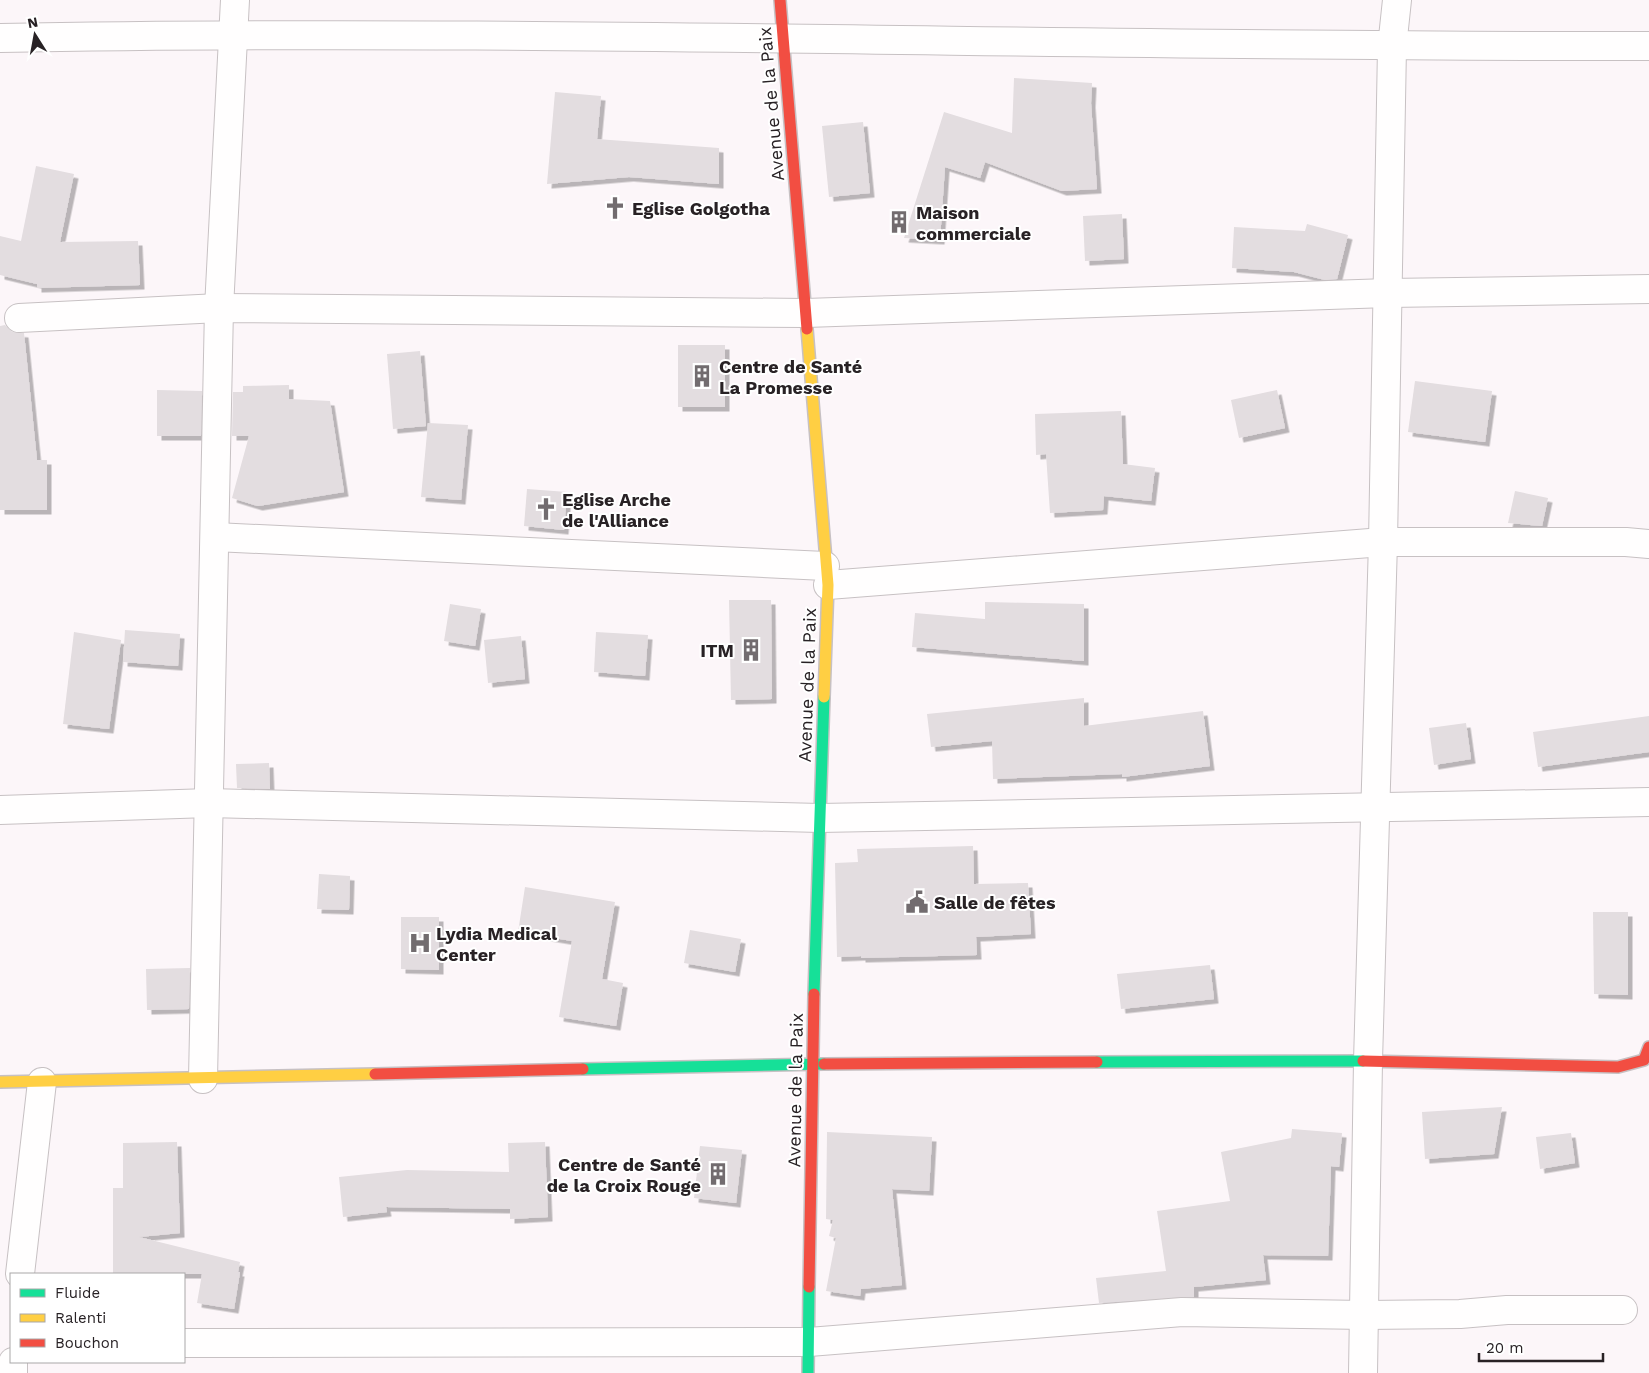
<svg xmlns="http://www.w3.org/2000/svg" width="1649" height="1373" font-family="'Work Sans',sans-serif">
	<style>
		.building { fill: #e3dde0; filter: url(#shadow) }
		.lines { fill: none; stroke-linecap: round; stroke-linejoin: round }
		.street-casing { stroke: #c7c1c3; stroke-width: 30 }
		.fast-casing { stroke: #c7c1c3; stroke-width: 14 }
		.slow-casing { stroke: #c7c1c3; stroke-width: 14 }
		.jam-casing { stroke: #c7c1c3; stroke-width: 14 }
		.street { stroke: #fffefe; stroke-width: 28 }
		.fast { stroke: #16e098; stroke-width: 11 }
		.slow { stroke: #ffcf43; stroke-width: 11 }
		.jam { stroke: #f24e42; stroke-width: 11 }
		.labels { text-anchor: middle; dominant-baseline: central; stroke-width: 4; stroke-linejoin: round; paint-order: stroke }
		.street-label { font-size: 18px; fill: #282225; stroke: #fff }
		.poi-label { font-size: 18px; font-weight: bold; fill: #282225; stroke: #fff; text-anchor: start }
	</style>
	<defs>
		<filter id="shadow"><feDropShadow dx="4.5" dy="4.5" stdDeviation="0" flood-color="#0004"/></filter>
	</defs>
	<rect width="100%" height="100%" fill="#fcf6f9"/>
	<g class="building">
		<polygon points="1014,78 1092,83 1091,103 1097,189 1062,191 985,162 980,178 945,167 940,240 904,238 944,112 1012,133"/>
		<polygon points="555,92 601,96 597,139 719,148 719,184 629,177 547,184"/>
		<polygon points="863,122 870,193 829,197 822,126"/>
		<polygon points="36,166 74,174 60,242 138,241 140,285 37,288 37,284 0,275 0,236 21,241"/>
		<polygon points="1122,214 1124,259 1085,261 1083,216"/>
		<polygon points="1307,224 1348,235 1337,279 1325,280 1294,272 1232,268 1234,227 1305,231"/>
		<polygon points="5,325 12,332 24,333 37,460 47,460 47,510 0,510 0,326"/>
		<rect x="678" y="345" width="47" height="62"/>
		<polygon points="420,351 426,426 393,429 387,354"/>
		<polygon points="1415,381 1492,391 1485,442 1408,432"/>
		<polygon points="289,385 289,399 330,401 344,492 258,506 232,498 249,436 232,436 233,392 243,392 243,386"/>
		<polygon points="157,390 202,391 201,436 157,436"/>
		<polygon points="1277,390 1285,428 1239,438 1231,400"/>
		<polygon points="1121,411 1123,464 1155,468 1151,501 1104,496 1103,510 1050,513 1046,454 1036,455 1035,414"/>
		<polygon points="428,423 468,425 461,500 421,497"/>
		<polygon points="527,489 567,492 564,530 524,526"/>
		<polygon points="1515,491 1548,498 1542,526 1508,523"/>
		<polygon points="729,600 771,600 772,699 731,700"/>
		<polygon points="985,602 1084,604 1084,661 912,647 915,613 985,619"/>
		<polygon points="450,604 481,609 475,646 444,641"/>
		<polygon points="125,630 180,634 178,666 123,662"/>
		<polygon points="74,632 121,640 109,729 63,724"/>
		<polygon points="596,632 648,635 645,676 594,672"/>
		<polygon points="521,636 525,679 488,683 484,640"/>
		<polygon points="1084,698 1084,726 1203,711 1210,766 1122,777 1122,774 993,779 992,741 931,747 927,714"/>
		<polygon points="1649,716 1649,752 1538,767 1533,732"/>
		<polygon points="1466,723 1471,759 1434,765 1429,728"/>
		<polygon points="269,763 270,789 237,788 236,764"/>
		<polygon points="973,846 974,884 1028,883 1031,934 976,937 977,955 861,958 861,956 837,957 835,863 858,862 857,849"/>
		<polygon points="319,874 350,876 349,910 317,909"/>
		<polygon points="525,887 615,902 602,979 623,983 616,1026 559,1017 572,941 518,932"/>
		<polygon points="1593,912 1628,912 1628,995 1594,994"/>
		<polygon points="401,917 439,917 439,970 401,969"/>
		<polygon points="690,930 741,939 735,972 684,963"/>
		<polygon points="1210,965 1214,999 1121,1009 1117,974"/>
		<polygon points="190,968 189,1009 147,1010 146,969"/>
		<polygon points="1502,1107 1494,1154 1425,1159 1422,1112"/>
		<polygon points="1292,1129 1342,1133 1339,1167 1331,1166 1328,1256 1263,1255 1266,1280 1194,1287 1194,1297 1099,1303 1096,1278 1166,1271 1157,1211 1230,1201 1221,1152 1291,1138"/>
		<polygon points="827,1132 932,1137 929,1191 892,1189 902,1285 861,1289 860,1296 826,1291 836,1238 829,1236 833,1220 826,1219"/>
		<polygon points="1571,1133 1575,1163 1540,1169 1536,1137"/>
		<polygon points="177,1142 180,1233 139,1237 240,1262 238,1272 240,1272 234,1309 197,1303 202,1274 113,1274 113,1188 123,1188 123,1143"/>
		<polygon points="545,1142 548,1217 510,1219 510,1209 386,1207 387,1212 343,1217 339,1177 407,1170 509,1172 508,1143"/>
		<polygon points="700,1146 742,1150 736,1203 694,1198"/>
	</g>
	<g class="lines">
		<defs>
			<g id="street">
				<path d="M0,38C550,28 1099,48 1649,46"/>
				<polyline points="19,318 219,308 806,313 1388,293 1649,289"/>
				<polyline points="215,537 825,566"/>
				<polyline points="828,585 1383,542 1626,542 1649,544"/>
				<polyline points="0,810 209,803 820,818 1649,802"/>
				<polyline points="203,1079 219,308 235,0"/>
				<polyline points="20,1274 42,1082"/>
				<polyline points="184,1343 809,1342 1182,1312 1365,1315 1460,1314 1507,1310 1623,1310"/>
				<polyline points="13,1362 13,1373"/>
				<polyline points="1363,1373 1368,1061 1383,542 1392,47 1397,0"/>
			</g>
			<g id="fast">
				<polyline points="814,994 824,697"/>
				<polyline points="1097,1062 1363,1061"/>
				<polyline points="583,1069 824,1064"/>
				<polyline points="808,1373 809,1287"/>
			</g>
			<g id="slow">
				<polyline points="807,329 828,585 824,697"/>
				<polyline points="0,1082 375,1074"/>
			</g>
			<g id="jam">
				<polyline points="780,0 807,329"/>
				<polyline points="1363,1061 1618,1067 1644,1060 1649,1047"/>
				<polyline points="824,1064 1097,1062"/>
				<polyline points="375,1074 583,1069"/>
				<polyline points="809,1287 814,994"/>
			</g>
		</defs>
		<use href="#street" class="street-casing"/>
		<use href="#fast" class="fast-casing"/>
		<use href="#slow" class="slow-casing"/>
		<use href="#jam" class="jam-casing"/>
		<use href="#street" class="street"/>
		<use href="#fast" class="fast"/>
		<use href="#slow" class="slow"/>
		<use href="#jam" class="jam"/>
	</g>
	<defs>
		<symbol id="church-bare" viewBox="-9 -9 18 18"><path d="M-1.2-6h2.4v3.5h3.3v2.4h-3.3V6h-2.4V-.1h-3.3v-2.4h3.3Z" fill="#726c6f" stroke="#fff" stroke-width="2.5" paint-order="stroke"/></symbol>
		<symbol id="building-bare" viewBox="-9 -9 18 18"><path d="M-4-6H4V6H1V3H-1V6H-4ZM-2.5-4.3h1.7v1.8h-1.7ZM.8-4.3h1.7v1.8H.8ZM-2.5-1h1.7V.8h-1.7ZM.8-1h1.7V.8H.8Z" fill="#726c6f" stroke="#fff" stroke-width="2.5" paint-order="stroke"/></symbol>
		<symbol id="civic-bare" viewBox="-9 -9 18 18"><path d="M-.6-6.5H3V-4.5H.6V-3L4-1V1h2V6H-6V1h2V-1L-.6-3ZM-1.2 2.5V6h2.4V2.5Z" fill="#726c6f" stroke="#fff" stroke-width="2.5" paint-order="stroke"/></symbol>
		<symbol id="hospital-bare" viewBox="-9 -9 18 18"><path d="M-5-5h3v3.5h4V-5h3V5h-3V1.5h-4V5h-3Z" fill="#726c6f" stroke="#fff" stroke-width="2.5" paint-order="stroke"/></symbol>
	</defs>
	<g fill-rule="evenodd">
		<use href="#church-bare" x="599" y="192" width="32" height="32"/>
		<use href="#building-bare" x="883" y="206" width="32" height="32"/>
		<use href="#building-bare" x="686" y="360" width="32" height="32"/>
		<use href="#church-bare" x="530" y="493" width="32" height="32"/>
		<use href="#building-bare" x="735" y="634" width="32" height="32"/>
		<use href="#civic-bare" x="901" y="886" width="32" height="32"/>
		<use href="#hospital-bare" x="404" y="927" width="32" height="32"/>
		<use href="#building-bare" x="702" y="1158" width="32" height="32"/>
	</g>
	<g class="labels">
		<g class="street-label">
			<text transform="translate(771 104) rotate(-95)">Avenue de la Paix</text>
			<text transform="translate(807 685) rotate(-88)">Avenue de la Paix</text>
			<text transform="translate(795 1090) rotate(-89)">Avenue de la Paix</text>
		</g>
		<g class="poi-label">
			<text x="632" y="208">Eglise Golgotha</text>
			<text x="916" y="212">Maison<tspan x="916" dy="21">commerciale</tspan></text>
			<text x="719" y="366">Centre de Santé<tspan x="719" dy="21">La Promesse</tspan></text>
			<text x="562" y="499">Eglise Arche<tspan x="562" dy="21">de l'Alliance</tspan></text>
			<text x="734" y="650" text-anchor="end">ITM</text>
			<text x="934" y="902">Salle de fêtes</text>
			<text x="436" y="933">Lydia Medical<tspan x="436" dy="21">Center</tspan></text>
			<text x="701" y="1164" text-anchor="end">Centre de Santé<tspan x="701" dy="21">de la Croix Rouge</tspan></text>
		</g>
	</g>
	<rect x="10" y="1273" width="175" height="90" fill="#ffffff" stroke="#a9a7a8"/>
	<rect x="20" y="1289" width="25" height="8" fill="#16e098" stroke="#a9a7a8"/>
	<text x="55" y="1298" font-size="15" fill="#282225">Fluide</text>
	<rect x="20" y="1314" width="25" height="8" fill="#ffcf43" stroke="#a9a7a8"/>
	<text x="55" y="1323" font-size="15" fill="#282225">Ralenti</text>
	<rect x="20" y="1339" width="25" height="8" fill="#f24e42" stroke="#a9a7a8"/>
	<text x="55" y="1348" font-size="15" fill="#282225">Bouchon</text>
	<g transform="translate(35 35) rotate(349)" stroke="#ffffff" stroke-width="4" paint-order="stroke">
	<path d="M0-4L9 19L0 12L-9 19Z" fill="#282225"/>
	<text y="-8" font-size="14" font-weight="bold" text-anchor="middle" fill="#282225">N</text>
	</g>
	<path d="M1479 1353v8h124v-8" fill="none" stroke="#282225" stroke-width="2.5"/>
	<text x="1486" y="1353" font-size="15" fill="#282225" stroke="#ffffff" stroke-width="4" paint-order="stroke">20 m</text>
</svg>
